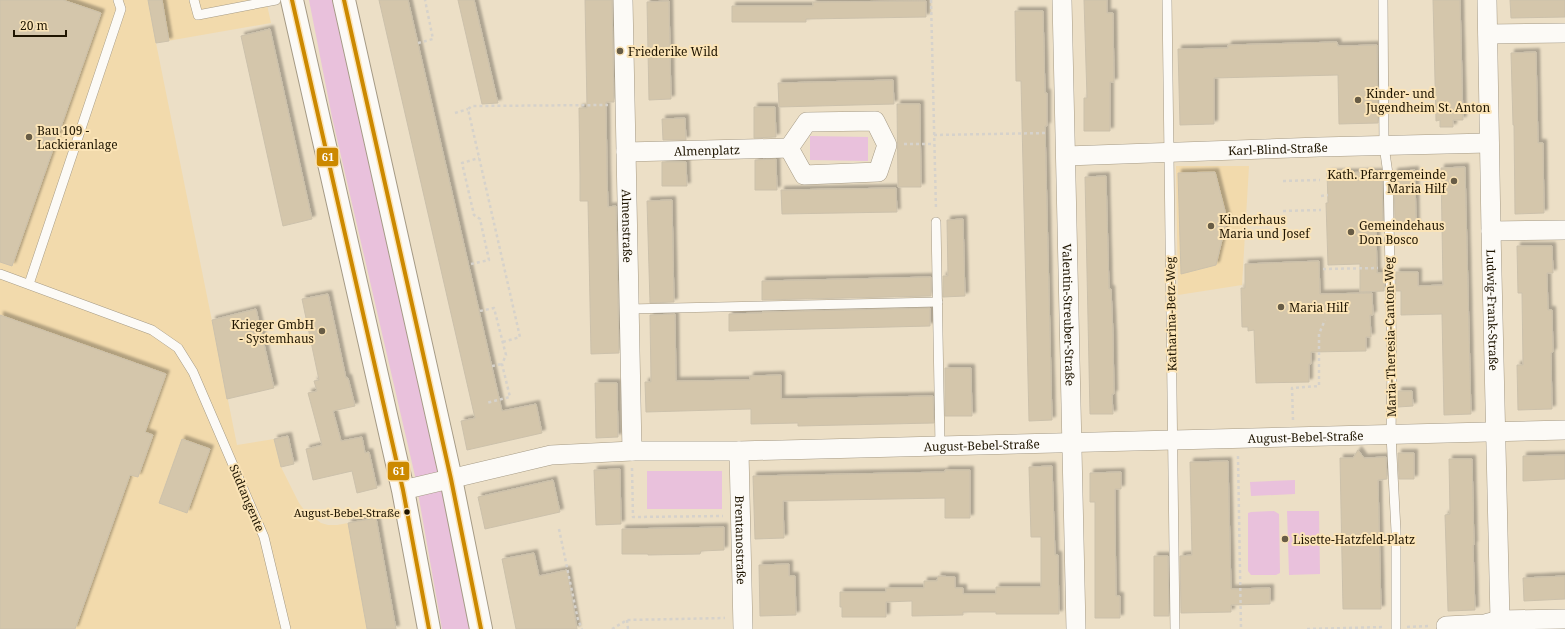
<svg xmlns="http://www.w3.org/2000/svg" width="1565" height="629" font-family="'Noto Serif',serif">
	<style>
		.built { fill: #f2daac }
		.green { fill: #e9c1dc }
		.building { fill: #d4c6ab; stroke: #ccc1ab; filter: url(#shadow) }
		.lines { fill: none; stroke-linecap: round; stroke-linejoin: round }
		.service-casing { stroke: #a59a85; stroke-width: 10 }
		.minor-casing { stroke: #a59a85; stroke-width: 20 }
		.tertiary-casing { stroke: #a59a85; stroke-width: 24 }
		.path { stroke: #d6d2cb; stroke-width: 2.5; stroke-dasharray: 3 3; stroke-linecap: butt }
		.service { stroke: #fcfaf6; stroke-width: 9 }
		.minor { stroke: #fcfaf6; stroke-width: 19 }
		.tertiary { stroke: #fcfaf6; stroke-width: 22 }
		.bus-1-casing { stroke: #fbe4b7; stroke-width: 7 }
		.bus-1 { stroke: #cc8900; stroke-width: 4 }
		.poi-dot { fill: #675c46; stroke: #fbe4b7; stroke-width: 1.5 }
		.bus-dot { fill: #1f1501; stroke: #fbe4b7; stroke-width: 1.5 }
		.labels { text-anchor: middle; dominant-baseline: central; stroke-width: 4; stroke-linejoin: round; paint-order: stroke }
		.bus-label { font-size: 11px; fill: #1f1501; stroke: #fbe4b7; text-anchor: end }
		.poi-label { font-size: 12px; fill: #1f1501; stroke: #fbe4b7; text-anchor: start }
		.street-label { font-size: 12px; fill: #1f1501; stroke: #fbe4b7 }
		.line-badge { stroke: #fbe4b7; stroke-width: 1.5 }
		.badge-label { font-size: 11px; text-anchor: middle; font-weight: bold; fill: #fff }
	</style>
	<defs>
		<filter id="shadow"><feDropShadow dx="3.5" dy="-3.5" stdDeviation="1" flood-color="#0004"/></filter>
	</defs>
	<rect width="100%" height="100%" fill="#ecdfc6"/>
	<g class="built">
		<polygon points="0,0 266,0 271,23 156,43 237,445 274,439 281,467 299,503 305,511 321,523 328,525 337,525 376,518 396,629 0,629"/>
		<polygon points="1176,166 1249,166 1242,285 1178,295"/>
	</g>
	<g class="green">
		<polygon points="309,0 333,0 441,469 444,499 470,629 442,629 415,476 332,117"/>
		<polygon points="810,136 868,137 868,161 810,160"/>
		<rect x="647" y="471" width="75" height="38"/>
		<polygon points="1295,480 1295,494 1251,496 1250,482"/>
		<polygon points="1274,511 1279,514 1280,573 1276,575 1251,575 1248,571 1248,513 1251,512"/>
		<polygon points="1287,511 1319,511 1320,574 1289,575"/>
	</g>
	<g class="building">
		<polygon points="0,0 63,0 101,13 12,266 0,262"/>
		<polygon points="148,0 162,0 169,41 156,43"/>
		<polygon points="379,0 408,0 502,411 536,404 542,433 467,450 461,421 475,418"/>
		<polygon points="458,0 474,0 498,103 482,104"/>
		<polygon points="585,0 612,0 614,102 606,102 607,174 608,207 616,206 619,353 591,354 588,201 580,201 580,175 579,108 587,108"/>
		<polygon points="1084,0 1107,0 1107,13 1113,13 1114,82 1110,82 1110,131 1084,131 1084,98 1087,98"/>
		<polygon points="1433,0 1460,0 1463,120 1453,120 1453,127 1440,127 1440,120 1436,121"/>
		<polygon points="1510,0 1565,0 1565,17 1511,18"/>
		<polygon points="669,1 671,99 649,100 647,2"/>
		<polygon points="926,1 926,17 806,19 806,22 732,22 732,6 813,6 813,2"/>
		<polygon points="1015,11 1043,11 1045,93 1047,93 1047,126 1045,126 1052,420 1029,421 1021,81 1016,81"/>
		<polygon points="270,29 312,219 283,226 241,36"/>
		<polygon points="1337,42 1338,46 1377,45 1378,123 1339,124 1338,75 1214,78 1214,124 1180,125 1178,49 1228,48 1228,45"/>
		<polygon points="1536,52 1538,143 1543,143 1544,213 1515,214 1514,125 1513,125 1511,53"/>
		<polygon points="893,80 894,104 779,107 778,83"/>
		<polygon points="897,104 920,104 921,187 898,187"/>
		<polygon points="754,107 775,107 776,137 754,138"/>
		<polygon points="685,118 686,140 663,140 662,119"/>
		<polygon points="776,159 777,190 755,190 755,160"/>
		<polygon points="662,162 686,162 687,186 662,186"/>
		<polygon points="1465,167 1471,414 1444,415 1442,314 1401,315 1401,291 1396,291 1396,272 1418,272 1418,286 1443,285 1441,168"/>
		<polygon points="1415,170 1416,225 1395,226 1394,172"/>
		<polygon points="1215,172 1227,219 1216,265 1181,274 1178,173"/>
		<polygon points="1382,172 1383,226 1376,226 1377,273 1384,273 1384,291 1360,292 1360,264 1328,265 1326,203 1328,203 1327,173"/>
		<polygon points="1106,176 1109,289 1111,289 1113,334 1114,394 1112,394 1113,414 1090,414 1085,177"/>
		<polygon points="896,188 897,212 782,214 781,190"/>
		<polygon points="672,200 674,302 650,303 647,201"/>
		<polygon points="963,219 965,296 943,297 943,276 948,276 947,220"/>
		<polygon points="1517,246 1552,246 1553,273 1547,273 1548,310 1552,310 1553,352 1551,353 1552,409 1518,410 1517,365 1523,365 1522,293 1518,293"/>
		<polygon points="1319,261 1320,294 1372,293 1373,315 1370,315 1371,337 1366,337 1366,351 1311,352 1311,364 1309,364 1309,382 1256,383 1254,330 1248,331 1248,327 1242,327 1241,288 1245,288 1245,264"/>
		<polygon points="931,277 931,296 762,300 762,281"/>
		<polygon points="328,294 346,378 348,378 355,406 333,411 341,441 362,437 365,453 369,452 377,488 357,493 352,471 313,480 306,449 322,445 308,393 317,391 314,381 319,380 302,299"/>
		<polygon points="930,308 930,326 729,331 729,314 762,313 762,312"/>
		<polygon points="256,309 274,388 227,399 212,320"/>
		<polygon points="675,314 676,381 750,380 750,376 781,375 781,399 933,396 934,423 798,426 798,423 751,424 751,409 646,412 645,382 651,382 650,315"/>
		<polygon points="0,315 166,374 145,432 153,435 138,477 130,475 75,629 0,629"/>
		<polygon points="945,368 971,368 972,416 945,416"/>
		<polygon points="595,383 617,383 618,437 596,438"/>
		<polygon points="1398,391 1412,391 1413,406 1398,407"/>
		<polygon points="288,436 294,464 281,467 274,439"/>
		<polygon points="182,439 210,449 187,513 159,503"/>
		<polygon points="1358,450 1364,458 1386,457 1387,479 1378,480 1381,609 1343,609 1340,458 1353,458"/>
		<polygon points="1398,453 1414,453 1414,479 1399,479"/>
		<polygon points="1565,455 1565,479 1523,481 1523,456"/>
		<polygon points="1449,459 1472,459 1474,545 1473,545 1475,610 1448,611 1445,515 1450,514"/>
		<polygon points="1228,461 1231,589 1270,588 1270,604 1231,605 1231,612 1181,613 1180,556 1192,555 1190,462"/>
		<polygon points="1052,466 1055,555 1058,555 1059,614 996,614 996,612 963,612 963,615 912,616 912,601 886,602 886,617 842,617 842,607 840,607 840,592 886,592 886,588 924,588 924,581 937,581 938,576 955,577 955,588 963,588 963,594 996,594 996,587 1041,587 1041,537 1031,537 1029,467"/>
		<polygon points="620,469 621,524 596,525 594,470"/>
		<polygon points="945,470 970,470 970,518 945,518 945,498 783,501 784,538 755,539 753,476 945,472"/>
		<polygon points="1121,472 1121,489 1115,489 1115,514 1116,596 1120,596 1120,618 1095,618 1095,502 1090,502 1090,473"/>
		<polygon points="553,480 560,512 485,529 478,497"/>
		<polygon points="376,518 396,629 367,629 348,523"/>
		<polygon points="724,527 724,550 701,551 700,554 648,555 648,554 622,554 622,529"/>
		<polygon points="534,553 539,576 567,570 577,629 516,629 502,559"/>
		<polygon points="1154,556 1168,556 1169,616 1154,616"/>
		<polygon points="789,564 789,576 795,576 796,615 760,616 759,565"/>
		<polygon points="1565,576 1565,599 1524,601 1523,578"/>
	</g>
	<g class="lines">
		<defs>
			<g id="service">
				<polyline points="194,0 198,15 276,0"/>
				<polyline points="1167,0 1175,629"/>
				<polyline points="1383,0 1384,146 1388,174 1392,364 1391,435 1396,531 1396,629"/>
				<polyline points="936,222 940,446"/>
				<polyline points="0,274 152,330 178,348 193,372 264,537 286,629"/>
				<polyline points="29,284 121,9 118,0"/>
				<polyline points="629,309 938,302"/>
			</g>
			<g id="minor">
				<path id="s1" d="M623,0L632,451"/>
				<path id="s2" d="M1062,0L1076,629"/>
				<path id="s3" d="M1487,0L1491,231L1500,620"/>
				<polyline points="1488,34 1565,33"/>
				<polygon points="875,121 887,145 878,172 804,175 789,148 807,122"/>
				<path id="s4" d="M626,152L789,148"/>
				<path id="s5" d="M1066,156L1319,147L1489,143"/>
				<polyline points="1491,231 1565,230"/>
				<path id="s6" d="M739,451L743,629"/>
				<path id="s7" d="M403,490L551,455L632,451H739L1565,430"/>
				<polyline points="1446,626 1485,624 1500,620 1565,619"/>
			</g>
			<g id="tertiary">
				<polyline points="292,0 403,490 429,629"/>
				<polyline points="344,0 451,479 481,629"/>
			</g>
		</defs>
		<use href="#service" class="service-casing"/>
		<use href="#minor" class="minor-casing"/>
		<use href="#tertiary" class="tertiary-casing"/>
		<g class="path">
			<polyline points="931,0 936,210"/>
			<polyline points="418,43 433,39 425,0"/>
			<polyline points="455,113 468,109"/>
			<polyline points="934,135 1048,133"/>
			<polyline points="904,144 934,144"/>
			<polyline points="1283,181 1320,180"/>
			<polyline points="1321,196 1328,195"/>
			<polyline points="1283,211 1321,210"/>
			<polyline points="471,264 489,260 480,219 474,215 462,163 479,158"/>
			<polyline points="1323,269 1378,268"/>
			<polyline points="480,311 494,308 506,355 502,364 510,397 486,403"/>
			<polyline points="503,342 520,337 468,109 472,106 608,105"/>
			<polyline points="492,366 502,364"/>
			<polyline points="1293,420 1292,388 1319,386 1319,334 1325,320"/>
			<polyline points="1238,456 1241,629"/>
			<polyline points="632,468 633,517 723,516"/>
			<polyline points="559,529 578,620 582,629"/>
			<polyline points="627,620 628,629"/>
			<polyline points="1407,627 1428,626"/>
			<polyline points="612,629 627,620 725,618"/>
			<polyline points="1307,629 1384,627"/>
		</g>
		<use href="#service" class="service"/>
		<use href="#minor" class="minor"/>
		<use href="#tertiary" class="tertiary"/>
		<defs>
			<g id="bus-1">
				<polyline points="292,0 403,490 429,629"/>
				<polyline points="344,0 451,479 481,629"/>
			</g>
		</defs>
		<use href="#bus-1" class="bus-1-casing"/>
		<use href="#bus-1" class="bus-1"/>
	</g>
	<g class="poi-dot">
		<circle cx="620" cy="51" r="4"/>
		<circle cx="1358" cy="100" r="4"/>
		<circle cx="29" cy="137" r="4"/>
		<circle cx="1454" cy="181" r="4"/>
		<circle cx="1211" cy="226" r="4"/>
		<circle cx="1351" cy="232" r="4"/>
		<circle cx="1281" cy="307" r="4"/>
		<circle cx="322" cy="331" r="4"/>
		<circle cx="1285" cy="539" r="4"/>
	</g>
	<circle class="bus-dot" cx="407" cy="512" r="3.5"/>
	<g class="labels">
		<g class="bus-label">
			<text x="400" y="512">August-Bebel-Straße</text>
		</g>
		<g class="poi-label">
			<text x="628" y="51">Friederike Wild</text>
			<text x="1366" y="93">Kinder- und<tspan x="1366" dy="14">Jugendheim St. Anton</tspan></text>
			<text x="37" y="130">Bau 109 -<tspan x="37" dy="14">Lackieranlage</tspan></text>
			<text x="1446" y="174" text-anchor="end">Kath. Pfarrgemeinde<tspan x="1446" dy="14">Maria Hilf</tspan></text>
			<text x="1219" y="219">Kinderhaus<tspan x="1219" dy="14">Maria und Josef</tspan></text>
			<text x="1359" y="225">Gemeindehaus<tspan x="1359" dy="14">Don Bosco</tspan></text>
			<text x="1289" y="307">Maria Hilf</text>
			<text x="314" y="324" text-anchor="end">Krieger GmbH<tspan x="314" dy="14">- Systemhaus</tspan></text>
			<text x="1293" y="539">Lisette-Hatzfeld-Platz</text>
		</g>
		<g class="street-label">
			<text stroke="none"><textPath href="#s5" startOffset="212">Karl-Blind-Straße</textPath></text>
			<text stroke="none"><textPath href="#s4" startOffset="81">Almenplatz</textPath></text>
			<text stroke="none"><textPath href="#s1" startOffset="226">Almenstraße</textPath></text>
			<text stroke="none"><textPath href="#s3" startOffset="310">Ludwig-Frank-Straße</textPath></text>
			<text stroke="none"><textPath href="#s2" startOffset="315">Valentin-Streuber-Straße</textPath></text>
			<text transform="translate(1171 314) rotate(-91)">Katharina-Betz-Weg</text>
			<text transform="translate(1390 337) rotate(-91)">Maria-Theresia-Canton-Weg</text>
			<text stroke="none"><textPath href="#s7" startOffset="907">August-Bebel-Straße</textPath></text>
			<text stroke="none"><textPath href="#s7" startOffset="583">August-Bebel-Straße</textPath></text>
			<text transform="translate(247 498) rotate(67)">Südtangente</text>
			<text stroke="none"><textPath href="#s6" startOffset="89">Brentanostraße</textPath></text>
		</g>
	</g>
	<g class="line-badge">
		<rect x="316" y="147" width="23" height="20" rx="4" fill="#cc8900"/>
		<rect x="387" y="461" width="23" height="20" rx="4" fill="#cc8900"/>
	</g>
	<g class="badge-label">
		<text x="328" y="161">61</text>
		<text x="399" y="475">61</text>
	</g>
	<path d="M14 30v6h52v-6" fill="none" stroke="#1f1501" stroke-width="2"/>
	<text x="20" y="30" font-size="12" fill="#1f1501" stroke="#fbe4b7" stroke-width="3" paint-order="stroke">20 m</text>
</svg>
